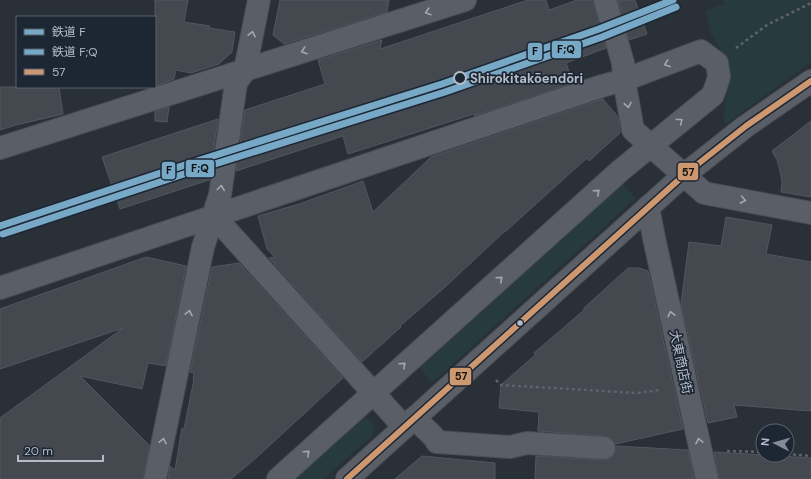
<svg xmlns="http://www.w3.org/2000/svg" width="811" height="479" font-family="'DM Sans','Noto Sans JP',sans-serif">
	<style>
		.green { fill: #273a3e }
		.building { fill: #444950; stroke: #52575f }
		.lines { fill: none; stroke-linecap: round; stroke-linejoin: round }
		.street-casing { stroke: #484c53; stroke-width: 24 }
		.path { stroke: #5d636a; stroke-width: 2.5; stroke-dasharray: 3 3; stroke-linecap: butt }
		.street { stroke: #5a5e66; stroke-width: 22 }
		.bus-1-casing { stroke: #1d2633; stroke-width: 9 }
		.bus-1 { stroke: #cd976f; stroke-width: 6 }
		.rail-1-casing { stroke: #1d2633; stroke-width: 10 }
		.rail-2-casing { stroke: #1d2633; stroke-width: 10 }
		.rail-1 { stroke: #77a8c5; stroke-width: 7 }
		.rail-2 { stroke: #77a8c5; stroke-width: 7 }
		.oneway { stroke: #a2a9b5 }
		.stop-dot { fill: #1d2633; stroke: #b4bcc9; stroke-width: 2 }
		.bus-dot { fill: #b4bcc9; stroke: #1d2633; stroke-width: 1.5 }
		.labels { text-anchor: middle; dominant-baseline: central; stroke-width: 3.5; stroke-linejoin: round; paint-order: stroke }
		.stop-label { font-size: 13px; font-weight: bold; fill: #b4bcc9; stroke: #1d2633; text-anchor: start }
		.street-label { font-size: 13px; fill: #b4bcc9; stroke: #1d2633 }
		.line-badge { stroke: #1d2633; stroke-width: 1.5 }
		.pale-badge-label { font-size: 11px; text-anchor: middle; font-weight: bold; fill: #111 }
	</style>
	<rect width="100%" height="100%" fill="#2a3038"/>
	<g class="green">
		<polygon points="724,0 811,0 811,62 726,124 724,120 728,69 727,61 711,33 706,10 725,4"/>
		<polygon points="623,184 636,198 432,383 420,368"/>
		<path d="M364,418C372,419 377,427 372,435L324,479H295L361,420Z"/>
	</g>
	<g class="building">
		<polygon points="155,0 188,0 184,22 210,26 209,28 235,32 232,52 219,64 191,73 176,70 174,79 155,86"/>
		<polygon points="280,0 389,0 387,12 284,44 273,35"/>
		<polygon points="528,0 546,0 549,10 577,0 593,0 606,48 566,63 573,83 474,116 477,113 348,154 343,136 236,171 245,110 325,84 318,60 382,40 380,49"/>
		<polygon points="618,0 635,0 647,34 629,40"/>
		<polygon points="0,87 59,87 63,114 16,125 0,130"/>
		<polygon points="603,99 618,117 620,133 589,161 587,158 506,231 505,231 444,288 400,326 401,327 362,362 269,258 275,257 267,249 258,216 299,204 363,181 373,212 431,157"/>
		<polygon points="169,107 167,122 155,121 155,112"/>
		<polygon points="218,119 209,180 120,209 102,157"/>
		<polygon points="811,121 811,197 781,192 782,182 780,171 777,160 772,151"/>
		<polygon points="726,217 772,225 766,254 811,262 811,411 734,405 737,417 708,423 681,304 689,242 721,246"/>
		<polygon points="146,257 186,266 166,366 148,363 142,389 80,376 149,445 143,479 0,479 0,418 123,328 0,369 0,309"/>
		<polygon points="239,263 343,378 256,458 231,479 168,479 170,466 175,470 182,428 184,429 194,379 193,379 194,373 190,372 212,267"/>
		<polygon points="628,268 639,268 648,271 683,429 615,444 611,438 605,436 538,431 539,412 499,408 501,385 535,355 534,353 584,310 584,308"/>
		<polygon points="616,446 688,450 694,479 535,479 536,456 604,460 610,459 614,455 616,449"/>
		<polygon points="714,452 811,458 811,479 719,479"/>
		<polygon points="422,456 495,463 495,479 395,479"/>
	</g>
	<g class="lines">
		<defs>
			<g id="street">
				<polyline points="605,0 623,63 624,80 633,130 704,193 811,213"/>
				<polyline points="0,148 465,0"/>
				<polyline points="648,207 654,238 707,479"/>
				<polyline points="213,215 404,427"/>
				<polyline points="0,288 602,86 624,80 701,51 717,63 719,77 713,95 621,170 278,479"/>
				<polyline points="414,418 433,436 437,442 510,447 527,443 604,448"/>
				<polyline points="155,479 203,247 220,195 236,83 245,70 259,0"/>
				<polyline points="347,479 684,175 746,126 811,81"/>
			</g>
		</defs>
		<use href="#street" class="street-casing"/>
		<g class="path">
			<polyline points="736,48 767,25 811,3"/>
			<polyline points="496,380 501,385 638,393 660,390"/>
			<polyline points="727,451 763,452"/>
			<polyline points="787,454 811,456"/>
		</g>
		<use href="#street" class="street"/>
		<defs>
			<polyline id="bus-1" points="347,479 684,175 746,126 811,81"/>
		</defs>
		<use href="#bus-1" class="bus-1-casing"/>
		<use href="#bus-1" class="bus-1"/>
		<defs>
			<polyline id="rail-1" points="0,226 200,160 442,84 599,29 673,0"/>
			<polyline id="rail-2" points="3,234 202,168 445,92 602,37 676,7"/>
		</defs>
		<use href="#rail-1" class="rail-1-casing"/>
		<use href="#rail-2" class="rail-2-casing"/>
		<use href="#rail-1" class="rail-1"/>
		<use href="#rail-2" class="rail-2"/>
	</g>
	<defs><path id="oneway-chevron" d="M-2-3.5L2.5 0L-2 3.5" fill="none" stroke-width="1.6" stroke-linecap="round" stroke-linejoin="round"/></defs>
	<g class="oneway">
		<use href="#oneway-chevron" transform="translate(428 12) rotate(162)"/>
		<use href="#oneway-chevron" transform="translate(252 34) rotate(-78)"/>
		<use href="#oneway-chevron" transform="translate(304 51) rotate(162)"/>
		<use href="#oneway-chevron" transform="translate(667 64) rotate(160)"/>
		<use href="#oneway-chevron" transform="translate(628 105) rotate(79)"/>
		<use href="#oneway-chevron" transform="translate(680 121) rotate(-39)"/>
		<use href="#oneway-chevron" transform="translate(221 188) rotate(-82)"/>
		<use href="#oneway-chevron" transform="translate(597 192) rotate(-42)"/>
		<use href="#oneway-chevron" transform="translate(743 200) rotate(11)"/>
		<use href="#oneway-chevron" transform="translate(500 279) rotate(-42)"/>
		<use href="#oneway-chevron" transform="translate(189 313) rotate(-78)"/>
		<use href="#oneway-chevron" transform="translate(671 314) rotate(-103)"/>
		<use href="#oneway-chevron" transform="translate(403 365) rotate(-42)"/>
		<use href="#oneway-chevron" transform="translate(163 441) rotate(-78)"/>
		<use href="#oneway-chevron" transform="translate(699 441) rotate(-102)"/>
		<use href="#oneway-chevron" transform="translate(307 453) rotate(-42)"/>
	</g>
	<circle class="stop-dot" cx="460" cy="78" r="6"/>
	<circle class="bus-dot" cx="520" cy="323" r="3.5"/>
	<g class="labels">
		<g class="stop-label">
			<text x="470" y="78">Shirokitakōendōri</text>
		</g>
		<g class="street-label">
			<text transform="translate(681 362) rotate(78)">大東商店街</text>
		</g>
	</g>
	<g class="line-badge">
		<rect x="551" y="40" width="31" height="19" rx="4" fill="#77a8c5"/>
		<rect x="527" y="42" width="16" height="19" rx="4" fill="#77a8c5"/>
		<rect x="185" y="159" width="30" height="19" rx="4" fill="#77a8c5"/>
		<rect x="161" y="161" width="15" height="19" rx="4" fill="#77a8c5"/>
		<rect x="677" y="162" width="22" height="19" rx="4" fill="#cd976f"/>
		<rect x="449" y="367" width="23" height="19" rx="4" fill="#cd976f"/>
	</g>
	<g class="pale-badge-label">
		<text x="566" y="53">F;Q</text>
		<text x="535" y="55">F</text>
		<text x="200" y="172">F;Q</text>
		<text x="169" y="174">F</text>
		<text x="688" y="176">57</text>
		<text x="461" y="380">57</text>
	</g>
	<rect x="16" y="16" width="140" height="72" fill="#1d2633" stroke="#59626f"/>
	<rect x="24" y="29" width="20" height="6" fill="#77a8c5" stroke="#59626f"/>
	<text x="52" y="36" font-size="12" fill="#b4bcc9">鉄道 F</text>
	<rect x="24" y="49" width="20" height="6" fill="#77a8c5" stroke="#59626f"/>
	<text x="52" y="56" font-size="12" fill="#b4bcc9">鉄道 F;Q</text>
	<rect x="24" y="69" width="20" height="6" fill="#cd976f" stroke="#59626f"/>
	<text x="52" y="76" font-size="12" fill="#b4bcc9">57</text>
	<g transform="translate(775 443) rotate(276)"><circle r="19" fill="#1d2633" stroke="#59626f"/>
	<path d="M0-3L7 15L0 10L-7 15Z" fill="#848b96"/>
	<text y="-6" font-size="11" font-weight="bold" text-anchor="middle" fill="#b4bcc9">N</text>
	</g>
	<path d="M18 455v6h85v-6" fill="none" stroke="#b4bcc9" stroke-width="2"/>
	<text x="24" y="455" font-size="12" fill="#b4bcc9" stroke="#1d2633" stroke-width="3" paint-order="stroke">20 m</text>
</svg>
